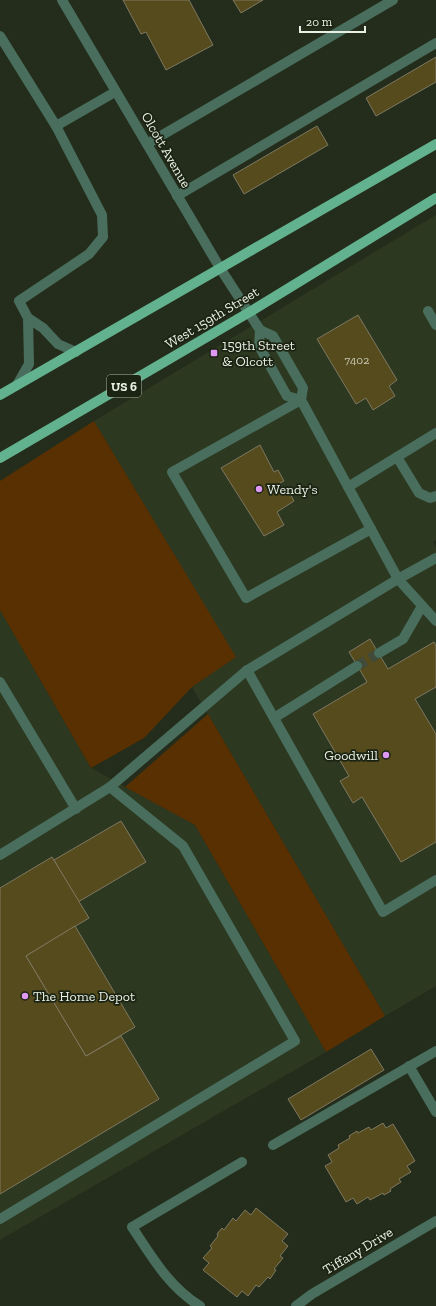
<svg xmlns="http://www.w3.org/2000/svg" width="436" height="1306" font-family="'Zilla Slab',serif">
	<style>
		.built { fill: #2d3820 }
		.green { fill: #593001 }
		.building { fill: #564b1c; stroke: #7e7862 }
		.lines { fill: none; stroke-linecap: round; stroke-linejoin: round }
		.minor-tunnel { stroke: #424a39; stroke-width: 10; stroke-dasharray: 10 5; stroke-linecap: butt }
		.minor { stroke: #496e5d; stroke-width: 10 }
		.major { stroke: #63b28f; stroke-width: 10 }
		.poi-dot { fill: #de98f2; stroke: #1b2312; stroke-width: 1.5 }
		.labels { text-anchor: middle; dominant-baseline: central; stroke-width: 3.5; stroke-linejoin: round; paint-order: stroke }
		.number-label { font-size: 12px; fill: #c4c6b1 }
		.shield { fill: #1b2312; stroke: #abb2a4; stroke-width: 1 }
		.shield-label { font-size: 13px; font-weight: bold; fill: #e9efe3 }
		.street-label { font-size: 14px; fill: #e9efe3; stroke: #1b2312 }
		.poi-label { font-size: 14px; fill: #e9efe3; stroke: #1b2312; text-anchor: start }
	</style>
	<rect width="100%" height="100%" fill="#242d1b"/>
	<g class="built">
		<polygon points="436,215 436,540 433,542 436,547 436,986 385,1016 192,687 235,657 94,421"/>
		<polygon points="0,610 91,768 195,825 326,1052 0,1240"/>
	</g>
	<g class="green">
		<polygon points="94,421 236,657 192,687 144,738 91,768 0,610 0,481"/>
		<polygon points="208,714 385,1016 326,1052 195,825 125,787"/>
	</g>
	<g class="building">
		<polygon points="123,0 189,0 213,45 166,70 146,32 141,34"/>
		<polygon points="233,0 263,0 241,13"/>
		<polygon points="436,57 436,82 376,116 366,98"/>
		<polygon points="317,126 328,145 244,194 233,175"/>
		<polygon points="358,315 397,380 389,386 395,396 373,410 366,398 356,404 317,339"/>
		<polygon points="260,445 274,472 278,470 284,481 280,483 288,496 290,494 294,501 277,512 284,525 264,536 221,468"/>
		<polygon points="370,639 388,669 434,642 436,646 436,687 415,699 436,734 436,842 401,862 362,797 353,803 340,781 349,776 313,714 367,682 349,652"/>
		<polygon points="121,821 146,862 78,902 54,860"/>
		<polygon points="52,857 89,918 26,956 86,1056 121,1036 159,1099 0,1194 0,888"/>
		<polygon points="75,926 135,1027 86,1056 26,956"/>
		<polygon points="371,1049 384,1070 301,1120 288,1099"/>
		<polygon points="383,1123 386,1128 393,1124 415,1161 407,1166 411,1172 399,1179 401,1182 390,1189 391,1191 384,1195 383,1193 370,1200 368,1197 357,1204 353,1198 346,1202 325,1166 332,1162 328,1155 339,1148 338,1145 350,1138 349,1136 357,1131 358,1133 369,1127 371,1130"/>
		<polygon points="256,1208 288,1234 282,1241 288,1246 280,1256 283,1258 274,1269 276,1270 270,1279 268,1277 259,1287 256,1285 248,1296 242,1291 237,1297 203,1270 209,1263 203,1258 212,1248 210,1246 218,1236 217,1234 222,1228 224,1230 233,1218 236,1221 245,1210 251,1215"/>
	</g>
	<g class="lines">
		<polyline class="minor-tunnel" points="357,666 379,653"/>
		<g class="minor">
			<polyline points="0,36 56,126 102,215 103,237 89,254 19,301 28,318 43,328 58,344 76,352"/>
			<polyline points="56,126 115,92"/>
			<polyline points="147,144 393,0"/>
			<polyline points="177,196 436,43"/>
			<polyline points="428,311 436,325"/>
			<polyline points="260,330 259,346 287,396 301,400"/>
			<polyline points="17,385 29,364 28,318"/>
			<polyline points="301,400 172,472 246,598 371,529"/>
			<polyline points="397,457 419,493 430,498 436,496"/>
			<polyline points="348,487 436,433"/>
			<polyline points="436,558 398,579 436,621"/>
			<polyline points="379,653 403,639 422,606"/>
			<polyline points="247,670 383,912 436,880"/>
			<polyline points="0,682 76,809"/>
			<polyline points="274,718 357,666"/>
			<polyline points="0,855 110,787 246,671 398,579 301,400 303,388 273,336 260,330 220,268 62,0"/>
			<polyline points="409,1066 436,1112"/>
			<polyline points="273,1145 436,1051"/>
			<polyline points="0,1219 295,1041 183,846 110,787"/>
			<path d="M200,1306C169,1287 152,1257 132,1227L242,1162"/>
			<polyline points="296,1306 312,1294 436,1221"/>
		</g>
		<g class="major">
			<polyline points="0,395 436,144"/>
			<polyline points="0,458 248,313 436,198"/>
		</g>
	</g>
	<g class="poi-dot">
		<rect x="210" y="349" width="8" height="8" rx="2"/>
		<circle cx="259" cy="489" r="4"/>
		<circle cx="386" cy="755" r="4"/>
		<circle cx="25" cy="996" r="4"/>
	</g>
	<g class="labels">
		<g class="number-label">
			<text x="357" y="360">7402</text>
		</g>
		<rect class="shield" x="107" y="375" width="34" height="22" rx="3"/>
		<g class="shield-label">
			<text x="124" y="386">US 6</text>
		</g>
		<g class="street-label">
			<text transform="translate(166 150) rotate(60)">Olcott Avenue</text>
			<text transform="translate(212 318) rotate(-31)">West 159th Street</text>
			<text transform="translate(358 1251) rotate(-31)">Tiffany Drive</text>
		</g>
		<g class="poi-label">
			<text x="222" y="345">159th Street<tspan x="222" dy="16">&amp; Olcott</tspan></text>
			<text x="267" y="489">Wendy's</text>
			<text x="378" y="755" text-anchor="end">Goodwill</text>
			<text x="33" y="996">The Home Depot</text>
		</g>
	</g>
	<path d="M300 26v6h65v-6" fill="none" stroke="#e9efe3" stroke-width="2"/>
	<text x="306" y="26" font-size="12" fill="#e9efe3" stroke="#1b2312" stroke-width="3" paint-order="stroke">20 m</text>
</svg>
